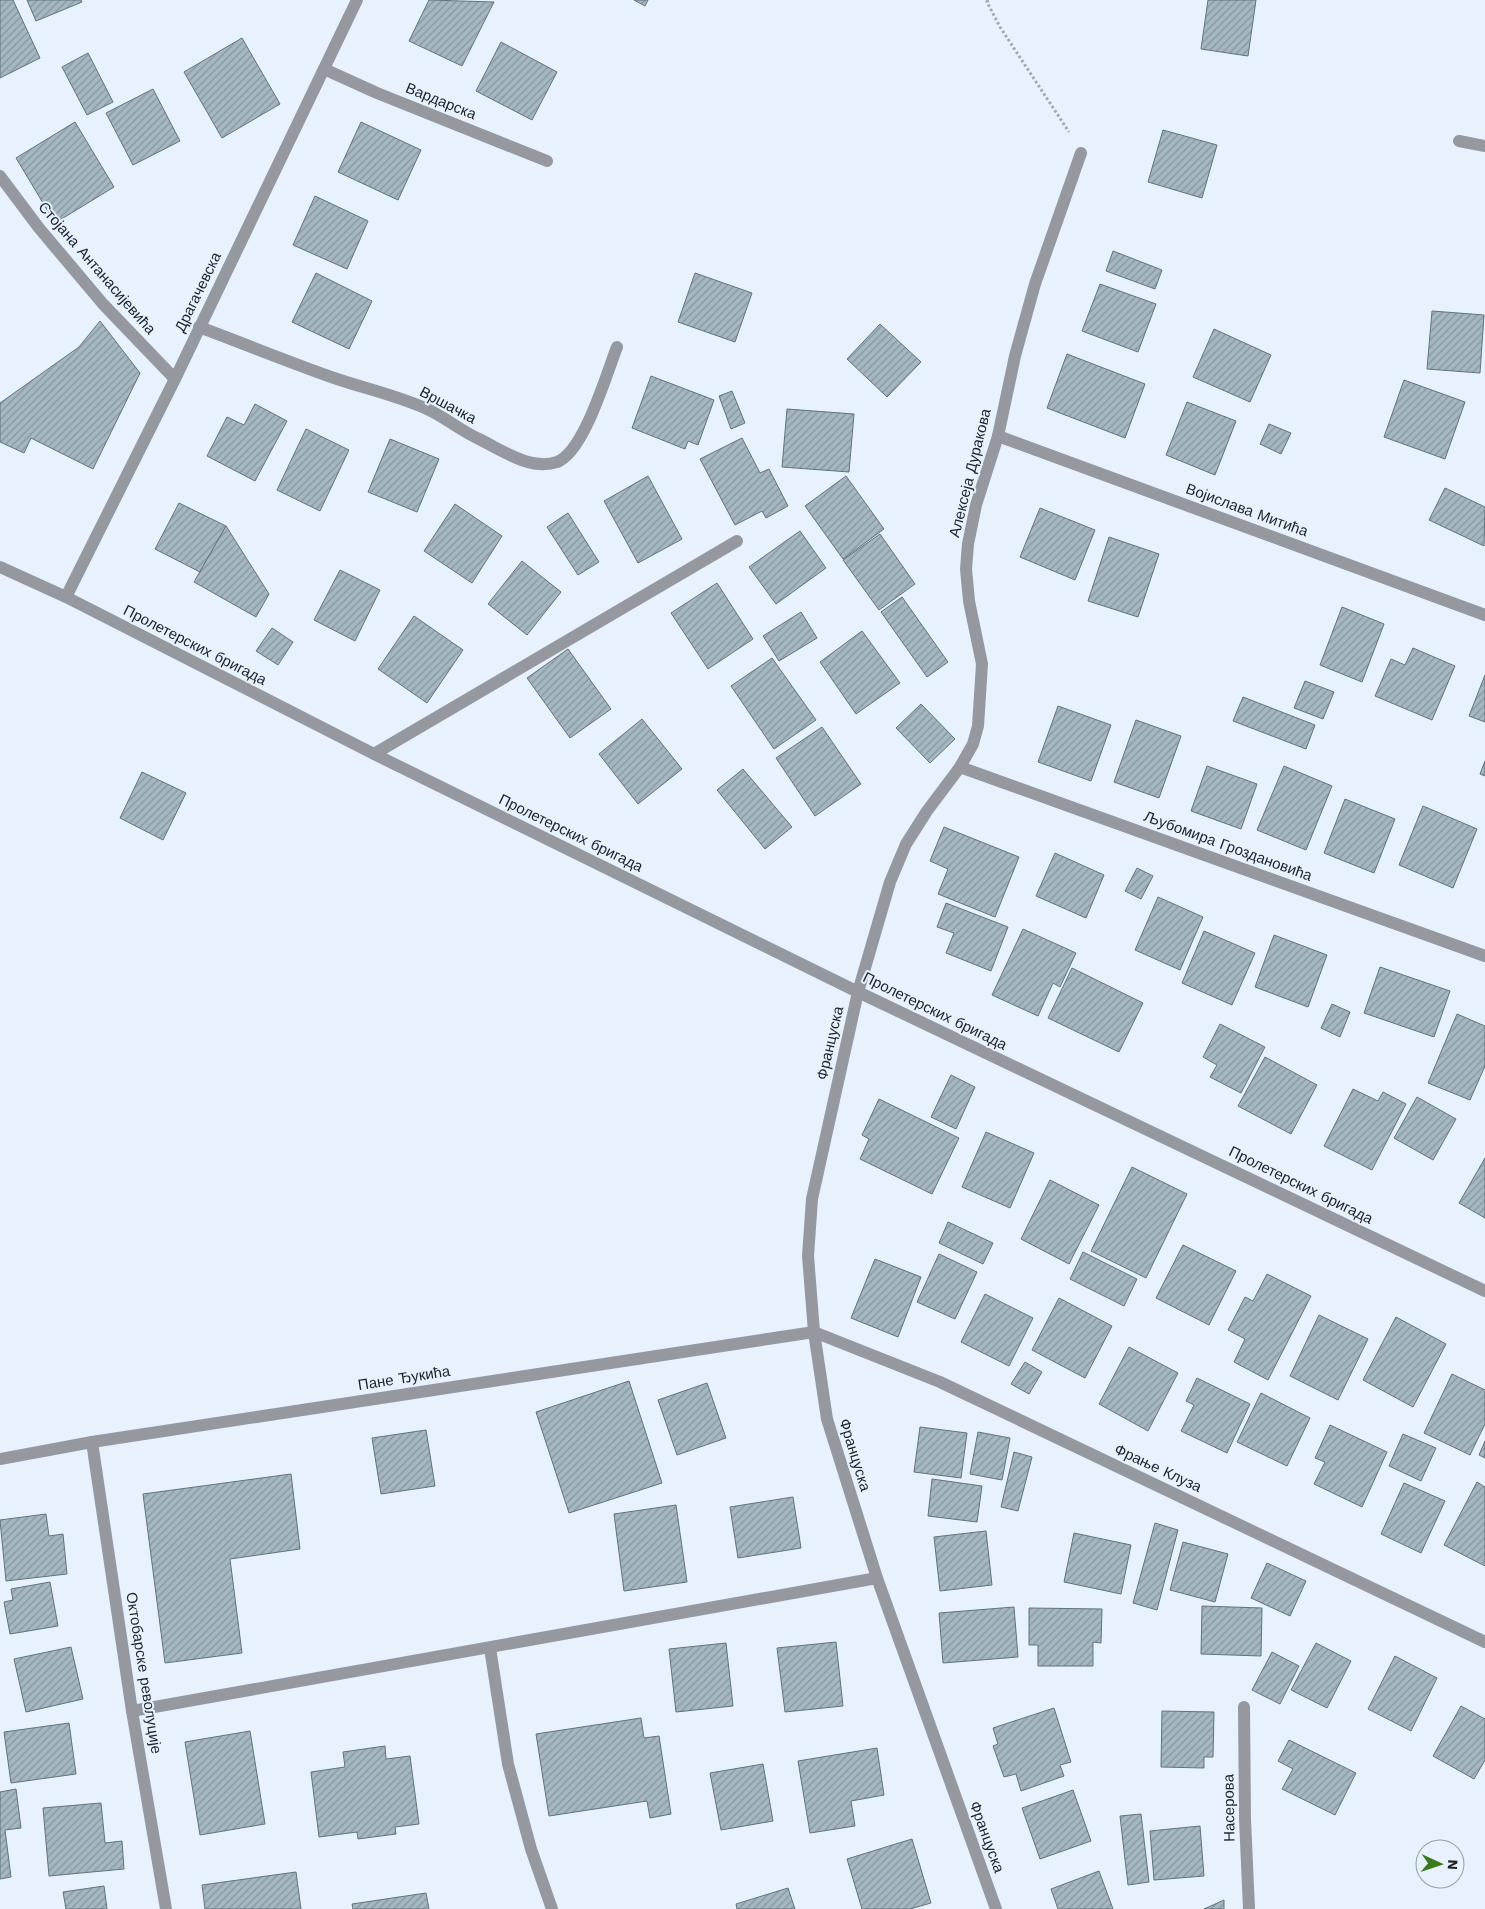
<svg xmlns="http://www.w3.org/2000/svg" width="1485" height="1909" font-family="'Work Sans',sans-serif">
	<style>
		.building { fill: url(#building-hatch); stroke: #60737b }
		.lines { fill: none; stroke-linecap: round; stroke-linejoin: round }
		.path { stroke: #a0a9b2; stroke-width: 3; stroke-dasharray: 2.5 2.5; stroke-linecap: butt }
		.minor { stroke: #9698a0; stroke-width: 12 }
		.labels { text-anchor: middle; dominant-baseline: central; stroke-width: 4; stroke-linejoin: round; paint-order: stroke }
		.street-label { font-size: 15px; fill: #1d2227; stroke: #e7f2fe }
	</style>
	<defs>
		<pattern id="building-hatch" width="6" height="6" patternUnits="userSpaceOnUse" patternTransform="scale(1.25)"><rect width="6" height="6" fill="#a5b8c2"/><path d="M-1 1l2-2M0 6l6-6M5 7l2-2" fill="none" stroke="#86959e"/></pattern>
	</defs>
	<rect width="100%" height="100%" fill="#e7f2fe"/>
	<g class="building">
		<polygon points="0,0 13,0 40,58 0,78"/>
		<polygon points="27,0 81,0 82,2 36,21"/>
		<polygon points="429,0 494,2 462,66 409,41"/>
		<polygon points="634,0 648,0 645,6"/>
		<polygon points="1208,0 1256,0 1248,56 1201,49"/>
		<polygon points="242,38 280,104 222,138 184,72"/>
		<polygon points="501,42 557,72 532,120 476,91"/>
		<polygon points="88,53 113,102 87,115 62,67"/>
		<polygon points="153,89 180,141 133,165 106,113"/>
		<polygon points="75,122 114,187 55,223 16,158"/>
		<polygon points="361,122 421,150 398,200 338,172"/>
		<polygon points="1163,130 1217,145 1202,198 1148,182"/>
		<polygon points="315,196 368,221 347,269 293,245"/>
		<polygon points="1113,251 1162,270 1155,289 1106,271"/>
		<polygon points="316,273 372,301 349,349 292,322"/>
		<polygon points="695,273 752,293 735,342 678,322"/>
		<polygon points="1100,284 1156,304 1138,352 1082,331"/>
		<polygon points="1432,311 1484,315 1480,373 1427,369"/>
		<polygon points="100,321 140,373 93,469 31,438 24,453 0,442 0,403 79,347"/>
		<polygon points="880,324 921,362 887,397 847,359"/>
		<polygon points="1214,329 1271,355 1250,402 1193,377"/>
		<polygon points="1067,354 1145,384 1125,438 1047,408"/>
		<polygon points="651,376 714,400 698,445 688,441 685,449 632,428"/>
		<polygon points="1404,380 1465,402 1445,459 1384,437"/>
		<polygon points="732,391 745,423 731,429 719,396"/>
		<polygon points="1187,402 1236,421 1215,475 1166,455"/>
		<polygon points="255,404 287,421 255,481 207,456 227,417 244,425"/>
		<polygon points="787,409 854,414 849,472 782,467"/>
		<polygon points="1269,424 1291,433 1281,454 1260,444"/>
		<polygon points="306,429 349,450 320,511 277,490"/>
		<polygon points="742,438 760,473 769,469 788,506 766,518 762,511 735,525 700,459"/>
		<polygon points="390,439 439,459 417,512 368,492"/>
		<polygon points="648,476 682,539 638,563 604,501"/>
		<polygon points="846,476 884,529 843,559 805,506"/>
		<polygon points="1445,488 1485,507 1484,546 1429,520"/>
		<polygon points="179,503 226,526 200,572 155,549"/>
		<polygon points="455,504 502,536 472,583 424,551"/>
		<polygon points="1040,508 1095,530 1075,580 1020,557"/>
		<polygon points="568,513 599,562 578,575 547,527"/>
		<polygon points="226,526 269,594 256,617 194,582"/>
		<polygon points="800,531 826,568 776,604 749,567"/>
		<polygon points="880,534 915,584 879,610 843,560"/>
		<polygon points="1109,537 1159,554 1138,617 1088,601"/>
		<polygon points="522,561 561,592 527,635 488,604"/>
		<polygon points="340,570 380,590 355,641 314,620"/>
		<polygon points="717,583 753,639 708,669 671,613"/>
		<polygon points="902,597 948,662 927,677 881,612"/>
		<polygon points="1342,607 1384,624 1362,682 1320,665"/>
		<polygon points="801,612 817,638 779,661 763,636"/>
		<polygon points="414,616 463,650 427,703 378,669"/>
		<polygon points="272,628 293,642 278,665 256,651"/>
		<polygon points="862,631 900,683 856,714 820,662"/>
		<polygon points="1413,648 1455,666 1432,720 1375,696 1391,659 1405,665"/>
		<polygon points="568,649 611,709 570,738 527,678"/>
		<polygon points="772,658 816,720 774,749 731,686"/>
		<polygon points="1485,675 1485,722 1469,716"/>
		<polygon points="1305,681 1334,692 1323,719 1294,708"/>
		<polygon points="1243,697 1315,725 1306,749 1233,721"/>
		<polygon points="921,704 955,739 930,763 896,728"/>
		<polygon points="1058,706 1111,725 1091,781 1038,762"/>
		<polygon points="642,719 682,769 638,804 599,754"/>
		<polygon points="1136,720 1181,736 1159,798 1114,782"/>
		<polygon points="822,727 861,784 815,816 776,758"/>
		<polygon points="1485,761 1485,776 1480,774"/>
		<polygon points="1207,766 1257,784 1241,829 1191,811"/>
		<polygon points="1284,766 1332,786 1306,850 1257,830"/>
		<polygon points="743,769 792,827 765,849 717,790"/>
		<polygon points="142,772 186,793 163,840 120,818"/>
		<polygon points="1345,799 1395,819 1374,873 1324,853"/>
		<polygon points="1423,806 1477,829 1453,888 1399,865"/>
		<polygon points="944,827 1019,857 995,917 938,894 948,869 930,861"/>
		<polygon points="1055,853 1104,875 1086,918 1036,896"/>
		<polygon points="1137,868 1153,876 1141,899 1125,891"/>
		<polygon points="1158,897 1203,917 1180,970 1135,950"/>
		<polygon points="946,903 1008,927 991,971 946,953 954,933 937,927"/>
		<polygon points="1023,929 1076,953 1060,987 1053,983 1038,1016 992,995"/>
		<polygon points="1204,931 1255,953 1232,1005 1182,983"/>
		<polygon points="1274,935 1327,955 1308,1007 1255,987"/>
		<polygon points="1380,967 1450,991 1434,1037 1364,1013"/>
		<polygon points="1072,968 1143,1003 1119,1052 1048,1018"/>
		<polygon points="1332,1004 1350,1012 1340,1037 1321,1028"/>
		<polygon points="1457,1014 1485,1026 1485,1066 1470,1100 1428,1083"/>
		<polygon points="1220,1024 1265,1047 1241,1093 1210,1077 1217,1065 1203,1057"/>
		<polygon points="1265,1057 1317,1085 1291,1134 1238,1106"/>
		<polygon points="951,1075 975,1087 956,1129 931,1117"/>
		<polygon points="1353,1089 1378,1101 1383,1092 1406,1104 1372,1170 1324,1146"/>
		<polygon points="1417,1097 1456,1119 1433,1160 1394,1138"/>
		<polygon points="879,1099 959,1138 932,1194 860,1159 869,1139 862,1135"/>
		<polygon points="986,1132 1034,1153 1010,1208 962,1187"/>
		<polygon points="1485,1158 1485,1218 1459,1203"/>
		<polygon points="1132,1167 1187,1194 1146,1278 1091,1251"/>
		<polygon points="1050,1180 1099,1205 1069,1264 1021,1239"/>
		<polygon points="948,1222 993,1243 983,1264 939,1243"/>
		<polygon points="1183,1245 1236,1271 1209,1325 1156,1298"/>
		<polygon points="1083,1252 1137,1279 1124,1306 1070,1279"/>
		<polygon points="939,1254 977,1272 955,1319 917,1302"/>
		<polygon points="875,1259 921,1277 898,1337 851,1318"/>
		<polygon points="1267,1274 1311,1296 1268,1380 1234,1362 1245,1339 1228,1330 1245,1297 1253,1301"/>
		<polygon points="985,1294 1033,1318 1009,1366 961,1342"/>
		<polygon points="1059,1298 1112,1326 1085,1378 1032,1350"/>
		<polygon points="1319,1315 1368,1339 1338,1400 1290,1376"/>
		<polygon points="1396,1317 1446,1344 1413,1407 1363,1380"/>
		<polygon points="1129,1347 1178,1373 1148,1431 1099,1404"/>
		<polygon points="1025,1362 1042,1372 1029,1394 1011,1384"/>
		<polygon points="1452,1374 1485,1390 1485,1424 1470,1455 1424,1433"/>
		<polygon points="1197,1378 1250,1404 1227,1453 1181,1431 1194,1405 1186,1401"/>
		<polygon points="629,1381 662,1483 569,1513 536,1412"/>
		<polygon points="707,1383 726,1438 677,1455 658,1400"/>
		<polygon points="1261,1393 1310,1418 1287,1466 1237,1442"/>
		<polygon points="1330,1425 1387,1452 1362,1507 1314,1484 1325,1462 1315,1458"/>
		<polygon points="920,1427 967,1433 961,1478 914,1472"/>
		<polygon points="426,1430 435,1486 381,1494 372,1438"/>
		<polygon points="978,1432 1010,1438 1002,1480 970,1474"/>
		<polygon points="1403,1434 1436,1448 1421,1481 1389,1466"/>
		<polygon points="1485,1441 1485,1458 1479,1455"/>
		<polygon points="1014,1452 1032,1457 1018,1511 1001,1507"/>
		<polygon points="291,1474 300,1549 230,1559 242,1653 165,1663 143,1494"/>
		<polygon points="932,1479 982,1486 977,1522 928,1516"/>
		<polygon points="1477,1482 1485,1487 1485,1566 1444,1545"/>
		<polygon points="1404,1483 1445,1501 1421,1553 1381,1534"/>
		<polygon points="793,1497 801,1548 738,1558 730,1507"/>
		<polygon points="676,1505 687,1582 624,1591 614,1514"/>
		<polygon points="46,1514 49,1536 63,1534 67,1574 6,1581 0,1520"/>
		<polygon points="1155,1523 1178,1530 1157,1610 1133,1603"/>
		<polygon points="986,1531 992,1585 940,1591 934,1537"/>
		<polygon points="1074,1533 1131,1545 1121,1594 1064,1582"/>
		<polygon points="1183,1542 1228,1554 1215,1602 1170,1590"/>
		<polygon points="1267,1563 1306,1581 1290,1616 1251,1598"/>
		<polygon points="50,1582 58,1626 10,1634 4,1602 13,1600 11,1589"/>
		<polygon points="1202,1606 1262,1608 1261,1656 1201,1654"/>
		<polygon points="1014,1607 1018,1657 943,1663 939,1613"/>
		<polygon points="1029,1608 1102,1609 1101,1643 1093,1642 1093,1666 1038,1666 1038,1645 1029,1645"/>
		<polygon points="836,1642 843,1706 785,1712 777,1648"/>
		<polygon points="726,1643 733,1706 676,1712 669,1649"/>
		<polygon points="1316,1643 1351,1661 1327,1708 1291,1690"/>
		<polygon points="71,1647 83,1699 26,1712 14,1659"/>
		<polygon points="1272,1652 1299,1666 1280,1704 1252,1690"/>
		<polygon points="1395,1656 1437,1678 1411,1731 1368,1709"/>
		<polygon points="1461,1706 1485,1719 1485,1760 1474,1779 1433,1756"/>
		<polygon points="1054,1708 1071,1762 1060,1765 1064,1776 1021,1791 1016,1774 1004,1777 993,1746 998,1744 993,1728"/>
		<polygon points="1162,1711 1214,1712 1213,1757 1204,1757 1204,1768 1161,1767"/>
		<polygon points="641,1718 644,1738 659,1736 671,1814 650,1818 647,1801 549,1816 536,1734"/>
		<polygon points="69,1723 76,1774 11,1783 4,1732"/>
		<polygon points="250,1731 265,1824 200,1835 185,1742"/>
		<polygon points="1289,1740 1356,1773 1335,1815 1282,1789 1293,1769 1278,1761"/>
		<polygon points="385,1746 386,1759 410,1756 419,1824 395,1827 396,1834 358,1839 357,1832 319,1837 311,1772 345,1767 343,1752"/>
		<polygon points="877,1748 884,1795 851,1801 855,1826 810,1833 798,1761"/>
		<polygon points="763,1764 773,1821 721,1830 710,1773"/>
		<polygon points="16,1789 21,1828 5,1830 11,1877 0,1879 0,1792"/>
		<polygon points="1073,1790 1091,1841 1040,1859 1022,1808"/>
		<polygon points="101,1803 105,1843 122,1841 124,1869 49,1876 43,1808"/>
		<polygon points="1141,1814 1149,1882 1128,1885 1120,1816"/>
		<polygon points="1200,1826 1204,1876 1154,1880 1150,1831"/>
		<polygon points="912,1839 931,1903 910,1909 862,1909 847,1859"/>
		<polygon points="1099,1871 1113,1909 1058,1909 1051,1889"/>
		<polygon points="296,1872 301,1909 205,1909 202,1885"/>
		<polygon points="104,1886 107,1909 66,1909 63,1892"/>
		<polygon points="788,1888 795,1909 737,1909 736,1904"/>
		<polygon points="426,1893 429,1909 353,1909 352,1904"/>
		<polygon points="1224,1900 1224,1909 1204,1909"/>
	</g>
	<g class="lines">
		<polyline class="path" points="988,0 987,2 1000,27 1069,132"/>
		<g class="minor">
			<polyline points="324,69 377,93 547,161"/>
			<polyline points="1459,141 1485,146"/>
			<polyline points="0,176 39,228 103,304 175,379"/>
			<path d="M199,327C245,344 291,363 337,379C367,389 398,396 427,409C445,417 461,431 479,439C502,450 530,471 557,462C584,452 606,375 617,347"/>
			<polyline points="998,436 1485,615"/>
			<polyline points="0,567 66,597 374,754 858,992 1485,1291"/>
			<polyline points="66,597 175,379 357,0"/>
			<polyline points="374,754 737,541"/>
			<polyline points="960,767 1485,956"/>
			<polyline points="92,1442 132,1711 166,1909"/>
			<polyline points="0,1459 92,1442 814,1332 940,1382 1485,1642"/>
			<polyline points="490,1648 508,1764 531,1849 552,1909"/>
			<polyline points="1244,1707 1245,1819 1249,1909"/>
			<polyline points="132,1711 877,1578"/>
			<polyline points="996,1909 877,1578 827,1419 814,1332 808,1256 812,1199 858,992 890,882 906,844 927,811 960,767 973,744 978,726 982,664 969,601 966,569 968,544 976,505 998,436 1015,356 1035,284 1081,153"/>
		</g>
	</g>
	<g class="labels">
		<g class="street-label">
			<text transform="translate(441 101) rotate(22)">Вардарска</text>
			<text transform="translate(97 268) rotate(49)">Стојана Антанасијевића</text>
			<text transform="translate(198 292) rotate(-64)">Драгачевска</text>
			<text transform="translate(448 405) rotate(28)">Вршачка</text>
			<text transform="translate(970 473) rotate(-76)">Алексеја Дуракова</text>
			<text transform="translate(1247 510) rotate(20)">Војислава Митића</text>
			<text transform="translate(195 645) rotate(27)">Пролетерских бригада</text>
			<text transform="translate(571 833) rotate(26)">Пролетерских бригада</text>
			<text transform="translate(1228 846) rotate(20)">Љубомира Гроздановића</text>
			<text transform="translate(935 1011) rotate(26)">Пролетерских бригада</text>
			<text transform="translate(830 1043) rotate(-77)">Француска</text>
			<text transform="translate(1301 1185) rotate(26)">Пролетерских бригада</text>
			<text transform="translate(404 1378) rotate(-9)">Пане Ђукића</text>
			<text transform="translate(855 1455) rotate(73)">Француска</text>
			<text transform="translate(1158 1468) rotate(25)">Фрање Клуза</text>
			<text transform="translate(144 1673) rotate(81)">Октобарске револуције</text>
			<text transform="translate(1229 1808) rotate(-91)">Насерова</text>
			<text transform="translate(987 1837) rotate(70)">Француска</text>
		</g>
	</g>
	<g transform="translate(1440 1864) rotate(93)"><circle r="24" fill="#e7f2fe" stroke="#969fa8"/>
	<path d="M0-4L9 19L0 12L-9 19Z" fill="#397c1d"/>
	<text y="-8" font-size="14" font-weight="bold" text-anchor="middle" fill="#1d2227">N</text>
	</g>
</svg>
